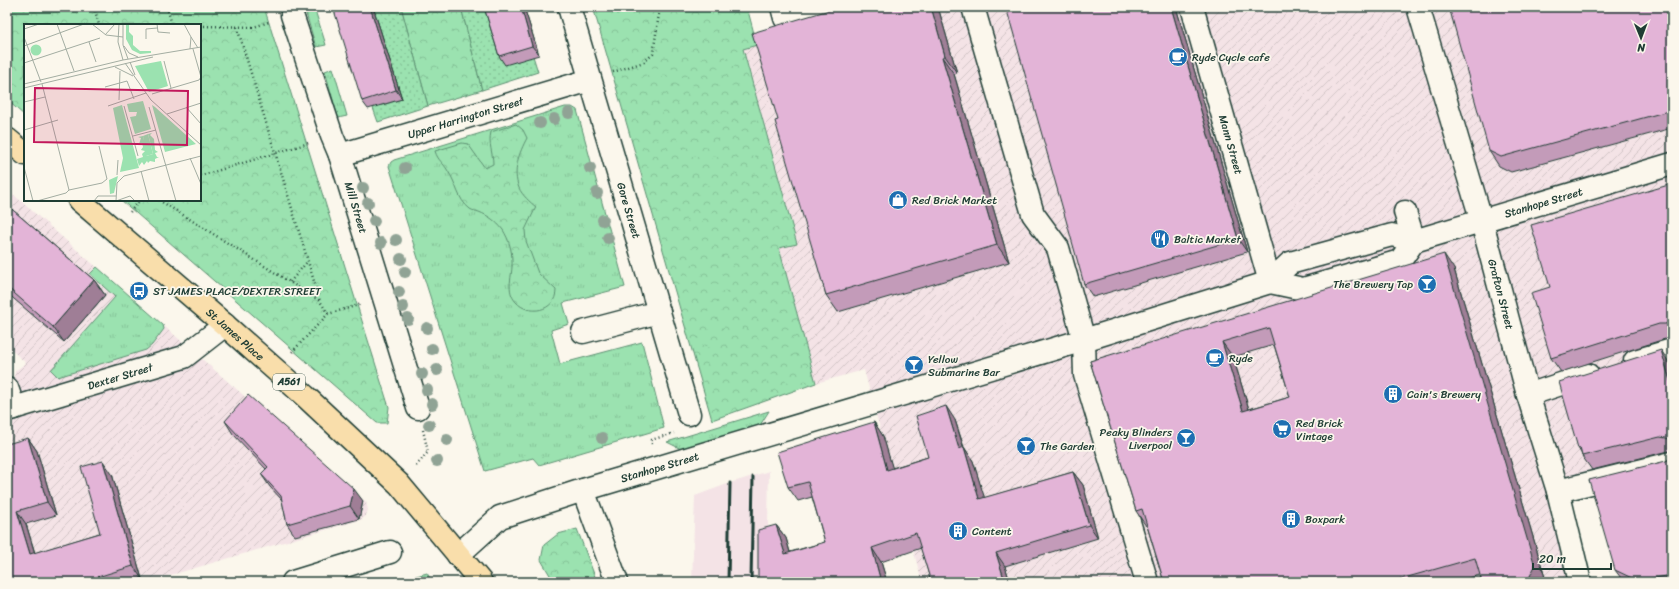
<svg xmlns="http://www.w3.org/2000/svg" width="1679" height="589" font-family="Sriracha,sans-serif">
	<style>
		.built { fill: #f4e3e6 }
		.industrial { fill: url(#industrial-furrows) }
		.grass { fill: url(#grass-tufts); stroke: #5d9072 }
		.forest { fill: url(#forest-crowns); stroke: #5d9072 }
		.garden { fill: url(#garden-dots); stroke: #5d9072 }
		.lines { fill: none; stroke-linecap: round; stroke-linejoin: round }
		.minor-casing { stroke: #1f3d34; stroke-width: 25 }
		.highway-casing { stroke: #1f3d34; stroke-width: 25 }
		.path { stroke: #1f3d34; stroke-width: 2.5; stroke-dasharray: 1 3; stroke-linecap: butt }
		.minor { stroke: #fbf7ec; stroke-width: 22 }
		.highway { stroke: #f9deab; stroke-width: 22 }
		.rail { stroke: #1f3d34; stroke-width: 3 }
		.tree { fill: #90a395 }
		.wall { fill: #c39bb9; stroke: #1f3d34; fill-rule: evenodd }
		.shaded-wall { fill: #9f7e96; stroke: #1f3d34 }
		.building { fill: #e3b4d7; stroke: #1f3d34; fill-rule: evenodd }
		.labels { text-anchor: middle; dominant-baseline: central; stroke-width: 3.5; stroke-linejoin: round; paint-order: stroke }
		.shield { fill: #fbf7ec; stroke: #61756b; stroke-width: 1 }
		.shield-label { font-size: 10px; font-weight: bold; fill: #1f3d34 }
		.poi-label { font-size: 11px; fill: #1f3d34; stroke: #fbf7ec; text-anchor: start }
		.street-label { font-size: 11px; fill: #1f3d34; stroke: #fbf7ec }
		.inset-road { fill: none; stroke: #a3ada2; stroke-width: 1 }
		.view { fill: #c2185b; fill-opacity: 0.15; stroke: #c2185b; stroke-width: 2 }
		.inset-edge { fill: none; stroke: #1f3d34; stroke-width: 2 }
	</style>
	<defs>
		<pattern id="industrial-furrows" width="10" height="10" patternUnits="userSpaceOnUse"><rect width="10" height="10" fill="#f4e3e6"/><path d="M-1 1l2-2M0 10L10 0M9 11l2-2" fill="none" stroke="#d1c4c6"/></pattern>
		<pattern id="grass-tufts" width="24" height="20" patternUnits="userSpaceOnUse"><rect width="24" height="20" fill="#9be2b0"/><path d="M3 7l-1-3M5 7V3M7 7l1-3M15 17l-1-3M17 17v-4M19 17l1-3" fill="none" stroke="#85c398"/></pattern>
		<pattern id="forest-crowns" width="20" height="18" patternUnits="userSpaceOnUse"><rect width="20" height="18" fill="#9be2b0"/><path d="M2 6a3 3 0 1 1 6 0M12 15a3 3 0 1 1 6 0" fill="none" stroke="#85c398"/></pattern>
		<pattern id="garden-dots" width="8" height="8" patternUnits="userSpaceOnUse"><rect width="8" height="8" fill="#9be2b0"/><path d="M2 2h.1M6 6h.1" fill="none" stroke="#85c398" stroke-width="1.8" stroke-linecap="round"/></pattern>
	</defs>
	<rect width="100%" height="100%" fill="#fbf7ec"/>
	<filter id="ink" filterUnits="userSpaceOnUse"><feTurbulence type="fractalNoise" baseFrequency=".025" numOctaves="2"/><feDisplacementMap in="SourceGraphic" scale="8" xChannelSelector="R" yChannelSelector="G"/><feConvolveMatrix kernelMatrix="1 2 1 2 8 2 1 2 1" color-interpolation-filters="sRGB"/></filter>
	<g filter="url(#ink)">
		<polygon class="built" points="769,471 767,582 692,582 695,496 730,483"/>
		<g class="industrial">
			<polygon points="892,7 1672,7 1672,463 1558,491 1580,582 922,582 864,370 816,383 779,248 797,243 743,48"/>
			<polygon points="7,189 366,502 368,510 365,517 360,520 147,582 7,582 7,420 15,371 26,363 7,346"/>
		</g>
		<g class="grass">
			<polygon points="304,7 314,7 326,45 316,47"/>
			<polygon points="333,68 347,116 338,118 325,71"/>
			<polygon points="565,107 572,107 577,110 625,287 563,303 569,324 551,330 560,364 642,342 664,428 539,465 533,458 485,471 389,166 391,162 394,160"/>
			<polygon points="97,267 163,325 164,329 152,345 146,350 58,377 51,370 115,297 90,274"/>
			<polygon points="769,411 757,430 685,451 667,442"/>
			<polygon points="427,573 432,582 395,582"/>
		</g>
		<g class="forest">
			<polygon points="7,7 264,7 387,401 389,407 387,423 377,423 121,200 200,200 200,25 25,25 25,116 7,100"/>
			<polygon points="401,7 461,7 482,90 428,106"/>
			<polygon points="593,7 747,7 757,45 743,49 797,244 779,248 816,383 712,420"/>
			<path d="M516,124L523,130L527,138C519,153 512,171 519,188C522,195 530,202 536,207L525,230L526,241L538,273L556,290C556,312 528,316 516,302C505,290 513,276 512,261C512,250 509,240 503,230C496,221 489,216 479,212C476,211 473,211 470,209C457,199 457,184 448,171C443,162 438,161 435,151L462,143L468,144L485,168L493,164C493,152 488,145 491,132Z"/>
			<polygon points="577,529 597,582 554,582 541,560 544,545 558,534"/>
		</g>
		<g class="garden">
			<polygon points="373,7 401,7 428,106 378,122 373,108 402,99"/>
			<polygon points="461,7 488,7 533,56 538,72 482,90"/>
		</g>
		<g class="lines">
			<defs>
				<g id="minor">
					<path id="s1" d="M292,7V15L332,136L340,155L418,408"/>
					<path id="s2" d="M569,7L689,414"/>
					<polyline points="782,7 785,18 825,7"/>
					<polyline points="973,7 1033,214 1058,248 1084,340 1085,375 1147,582"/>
					<path id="s3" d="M1192,7L1270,282"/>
					<path id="s4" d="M1418,7L1482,222L1528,395L1558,491L1580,582"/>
					<path id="s5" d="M340,155L590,80"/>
					<polyline points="1405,212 1414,241"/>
					<path id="s6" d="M1414,241L1672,164"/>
					<polyline points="1270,282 1303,289 1400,261 1414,241"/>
					<polyline points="583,332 659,312"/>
					<polyline points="1635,361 1672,350"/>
					<polyline points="7,388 14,408"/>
					<polyline points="1528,395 1588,375"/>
					<path id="s7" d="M7,410L184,357L225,325"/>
					<polyline points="583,490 617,582"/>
					<polyline points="1558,491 1672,463"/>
					<path id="s8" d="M458,555L500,517L583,490L1084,340L1270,282L1290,263L1392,235L1414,241"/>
					<polyline points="293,582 390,552"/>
				</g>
				<g id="highway">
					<polyline points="7,139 25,154"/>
					<path id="s9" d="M79,200L225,325L305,396L399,484L481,582"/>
				</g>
			</defs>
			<use href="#minor" class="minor-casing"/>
			<use href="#highway" class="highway-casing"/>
			<g class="path">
				<polyline points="94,7 99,25"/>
				<polyline points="167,7 172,25"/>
				<polyline points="24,9 31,7"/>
				<polyline points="200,26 254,27 269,22"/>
				<polyline points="237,27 320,301"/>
				<polyline points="613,72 644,62 653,54 660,7"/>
				<polyline points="200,176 309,143"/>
				<polyline points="159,200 320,301 328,314"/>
				<polyline points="130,212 140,200"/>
				<polyline points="290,282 307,262"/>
				<polyline points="292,352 328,314 362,304"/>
				<polyline points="652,444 651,440 674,433"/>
				<polyline points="416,466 428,452 423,430"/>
			</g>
			<use href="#minor" class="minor"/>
			<use href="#highway" class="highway"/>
			<g class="rail">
				<polyline points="728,582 730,483"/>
				<polyline points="751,582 753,477"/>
			</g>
		</g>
		<g class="tree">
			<circle cx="569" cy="113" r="6"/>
			<circle cx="554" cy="119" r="6"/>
			<circle cx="540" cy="123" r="6"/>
			<circle cx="405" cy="168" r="6"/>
			<circle cx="590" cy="168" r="6"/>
			<circle cx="363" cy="188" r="6"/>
			<circle cx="597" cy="193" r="6"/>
			<circle cx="368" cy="203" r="6"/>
			<circle cx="603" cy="220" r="6"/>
			<circle cx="374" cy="221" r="6"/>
			<circle cx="608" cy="238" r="6"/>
			<circle cx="396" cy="240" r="6"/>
			<circle cx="381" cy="243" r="6"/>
			<circle cx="401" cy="259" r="6"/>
			<circle cx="405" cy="272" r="6"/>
			<circle cx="399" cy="292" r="6"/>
			<circle cx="403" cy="307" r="6"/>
			<circle cx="408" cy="319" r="6"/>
			<circle cx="427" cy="328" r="6"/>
			<circle cx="432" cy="349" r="6"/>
			<circle cx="437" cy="370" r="6"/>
			<circle cx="422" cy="374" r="6"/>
			<circle cx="427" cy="390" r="6"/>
			<circle cx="432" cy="404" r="6"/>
			<circle cx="429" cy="425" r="6"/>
			<circle cx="602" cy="438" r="6"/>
			<circle cx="447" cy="440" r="6"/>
			<circle cx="437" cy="461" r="6"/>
		</g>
		<g class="wall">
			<polygon points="373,7 402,99 368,109 362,101"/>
			<polygon points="484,7 524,7 539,55 505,65 499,56"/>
			<polygon points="836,7 938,7 957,73 954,74 1009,262 838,312 826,295 778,120 836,8"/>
			<polygon points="1176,7 1247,252 1093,297 1084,284"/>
			<polygon points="1672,7 1672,128 1511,172 1499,166 1489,151"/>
			<polygon points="1672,184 1672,338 1668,338 1561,372 1551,358 1550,287"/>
			<polygon points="7,205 94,280 105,295 64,342 7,293"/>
			<path d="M1454,269L1546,581L1480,575L1454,582H1164L1147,526H1146L1136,511L1090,361ZM1274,345L1290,397L1249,409L1233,357Z"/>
			<polygon points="1670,364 1672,370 1672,451 1669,451 1592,470 1582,456 1581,453 1578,448"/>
			<polygon points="955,420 964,447 973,461 984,498 1073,472 1083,485 1098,538 1005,566 1010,582 931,582 921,548 881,562 887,582 758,582 776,525 786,538 790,552 825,542 812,497 798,501 788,487 874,422 883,436 892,468 928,457"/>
			<polygon points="225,421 363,501 359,519 295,536 287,524 282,500 270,487 261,474 266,469 233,434"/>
			<polygon points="28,438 37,451 56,515 26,524 35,553 100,533 112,474 142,579 131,582 7,582"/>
			<polygon points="1672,457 1672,582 1624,582 1615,570 1666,461 1671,458"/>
		</g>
		<g class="shaded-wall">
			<polygon points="370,7 373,7 402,99 396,90"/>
			<polygon points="521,7 524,7 539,55 532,46"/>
			<polygon points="931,7 938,7 957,73 945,56"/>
			<polygon points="1171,7 1176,7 1247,252 1238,239"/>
			<polygon points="942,57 954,74 1009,262 997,245"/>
			<polygon points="1444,254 1454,269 1546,581 1545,582 1527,582"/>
			<polygon points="94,280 105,295 64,342 53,327"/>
			<polygon points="1222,342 1233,357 1254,426 1243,411"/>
			<polygon points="1661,350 1670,364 1672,370 1672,388"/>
			<polygon points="946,406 955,420 968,462 959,449"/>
			<polygon points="874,422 883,436 897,483 887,470"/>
			<polygon points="28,438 37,451 56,515 47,502"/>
			<polygon points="964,447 973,461 989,512 979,499"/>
			<polygon points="103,461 112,474 142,579 133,566"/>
			<polygon points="1073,472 1083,485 1098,538 1089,525"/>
			<polygon points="354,489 363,501 359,519 350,506"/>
			<polygon points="17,511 26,524 39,567 30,554"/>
			<polygon points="776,525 786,538 794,567 785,554"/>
			<polygon points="872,548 881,562 887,582 881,582"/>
			<polygon points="996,553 1005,566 1010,582 1005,582"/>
		</g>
		<g class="building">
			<polygon points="333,7 370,7 396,90 362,101"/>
			<polygon points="484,7 521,7 532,46 499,56"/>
			<polygon points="836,7 931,7 945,56 942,57 997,245 826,295 775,121 778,120 752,33 836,8"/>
			<polygon points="1006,7 1171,7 1238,239 1084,284"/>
			<polygon points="1449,7 1672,7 1672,110 1501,157 1489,151"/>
			<polygon points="1672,184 1672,322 1665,324 1659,324 1551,358 1531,293 1550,287 1531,225"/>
			<polygon points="7,205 94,280 53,327 7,287"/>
			<path d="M1444,254L1535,566L1527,582H1482L1475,558L1390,582H1164L1142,509L1136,511L1090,361ZM1269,328L1290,397L1243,411L1222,342Z"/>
			<polygon points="1661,350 1672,388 1672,442 1671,440 1666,438 1660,437 1582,456 1580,448 1578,448 1559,382"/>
			<polygon points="248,395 354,489 350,506 287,524 281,496 261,474 268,467 225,421"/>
			<polygon points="946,406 959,449 964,447 979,499 1073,472 1089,525 996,553 1005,582 931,582 916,533 872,548 881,582 758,582 758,530 776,525 785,554 825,542 808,482 788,487 777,452 874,422 887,470 928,457 916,416"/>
			<polygon points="28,438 47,502 17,511 30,554 100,533 81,467 103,461 133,566 91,579 91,581 88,582 7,582 7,444"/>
			<polygon points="1672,457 1672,575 1638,581 1615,570 1589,480 1666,461 1671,458"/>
		</g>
	</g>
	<defs>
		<symbol id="cafe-disc" viewBox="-11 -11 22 22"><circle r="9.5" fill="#1f6fb2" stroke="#fbf7ec"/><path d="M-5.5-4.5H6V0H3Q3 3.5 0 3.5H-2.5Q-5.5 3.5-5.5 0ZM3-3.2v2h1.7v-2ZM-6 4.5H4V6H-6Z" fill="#fff"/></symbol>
		<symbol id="shop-disc" viewBox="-11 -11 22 22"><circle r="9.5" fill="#1f6fb2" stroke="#fbf7ec"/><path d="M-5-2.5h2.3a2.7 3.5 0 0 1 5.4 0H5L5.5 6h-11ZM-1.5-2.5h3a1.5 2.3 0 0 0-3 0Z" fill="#fff"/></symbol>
		<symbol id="restaurant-disc" viewBox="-11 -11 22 22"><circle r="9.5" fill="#1f6fb2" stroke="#fbf7ec"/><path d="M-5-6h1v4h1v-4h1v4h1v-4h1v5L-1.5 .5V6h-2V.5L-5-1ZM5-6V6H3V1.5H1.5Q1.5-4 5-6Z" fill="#fff"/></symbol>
		<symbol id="bar-disc" viewBox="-11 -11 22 22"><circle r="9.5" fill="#1f6fb2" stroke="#fbf7ec"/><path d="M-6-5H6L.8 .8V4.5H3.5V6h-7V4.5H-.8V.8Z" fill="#fff"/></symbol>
		<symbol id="bus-disc" viewBox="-11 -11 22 22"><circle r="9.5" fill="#1f6fb2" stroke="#fbf7ec"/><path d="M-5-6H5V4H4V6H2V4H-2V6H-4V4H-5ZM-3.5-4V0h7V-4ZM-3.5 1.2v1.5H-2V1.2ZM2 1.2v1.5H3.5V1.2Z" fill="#fff"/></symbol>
		<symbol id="building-disc" viewBox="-11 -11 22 22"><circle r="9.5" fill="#1f6fb2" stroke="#fbf7ec"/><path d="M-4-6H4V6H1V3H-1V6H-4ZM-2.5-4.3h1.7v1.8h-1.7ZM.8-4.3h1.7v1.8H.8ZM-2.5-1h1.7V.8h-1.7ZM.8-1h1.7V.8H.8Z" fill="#fff"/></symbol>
		<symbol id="supermarket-disc" viewBox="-11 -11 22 22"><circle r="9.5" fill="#1f6fb2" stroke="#fbf7ec"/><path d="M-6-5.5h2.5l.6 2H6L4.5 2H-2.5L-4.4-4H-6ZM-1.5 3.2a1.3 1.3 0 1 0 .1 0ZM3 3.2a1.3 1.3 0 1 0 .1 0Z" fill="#fff"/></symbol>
	</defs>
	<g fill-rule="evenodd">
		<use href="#cafe-disc" x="1167" y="46" width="22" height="22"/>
		<use href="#shop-disc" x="887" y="189" width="22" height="22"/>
		<use href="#restaurant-disc" x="1149" y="228" width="22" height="22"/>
		<use href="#bar-disc" x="1416" y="273" width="22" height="22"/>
		<use href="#bus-disc" x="128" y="280" width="22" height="22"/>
		<use href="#cafe-disc" x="1204" y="347" width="22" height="22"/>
		<use href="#bar-disc" x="903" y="354" width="22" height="22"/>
		<use href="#building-disc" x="1382" y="383" width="22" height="22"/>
		<use href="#supermarket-disc" x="1271" y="418" width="22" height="22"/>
		<use href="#bar-disc" x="1175" y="427" width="22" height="22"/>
		<use href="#bar-disc" x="1015" y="435" width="22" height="22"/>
		<use href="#building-disc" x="1280" y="508" width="22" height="22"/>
		<use href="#building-disc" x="947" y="520" width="22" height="22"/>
	</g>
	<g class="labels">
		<rect class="shield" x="273" y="374" width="32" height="16" rx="3"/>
		<g class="shield-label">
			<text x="289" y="382">A561</text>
		</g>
		<g class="poi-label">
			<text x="1192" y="57">Ryde Cycle cafe</text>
			<text x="912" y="200">Red Brick Market</text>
			<text x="1174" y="239">Baltic Market</text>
			<text x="1413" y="284" text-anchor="end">The Brewery Tap</text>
			<text x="153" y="291">ST JAMES PLACE/DEXTER STREET</text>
			<text x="1229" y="358">Ryde</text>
			<text x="928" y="359">Yellow<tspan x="928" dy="13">Submarine Bar</tspan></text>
			<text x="1407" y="394">Cain's Brewery</text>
			<text x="1296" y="423">Red Brick<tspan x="1296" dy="13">Vintage</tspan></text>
			<text x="1172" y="432" text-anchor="end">Peaky Blinders<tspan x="1172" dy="13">Liverpool</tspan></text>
			<text x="1040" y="446">The Garden</text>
			<text x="1305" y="519">Boxpark</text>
			<text x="972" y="531">Content</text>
		</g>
		<g class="street-label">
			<text stroke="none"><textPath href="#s5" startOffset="131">Upper Harrington Street</textPath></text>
			<text stroke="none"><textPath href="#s3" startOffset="143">Mann Street</textPath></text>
			<text stroke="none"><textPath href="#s6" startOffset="135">Stanhope Street</textPath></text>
			<text stroke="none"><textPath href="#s1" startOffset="211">Mill Street</textPath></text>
			<text stroke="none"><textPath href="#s2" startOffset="212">Gore Street</textPath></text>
			<text stroke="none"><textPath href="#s4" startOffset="299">Grafton Street</textPath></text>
			<text stroke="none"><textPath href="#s9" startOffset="206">St James Place</textPath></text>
			<text stroke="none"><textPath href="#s7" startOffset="118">Dexter Street</textPath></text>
			<text stroke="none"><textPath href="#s8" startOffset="224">Stanhope Street</textPath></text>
		</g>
	</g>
	<g transform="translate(24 24)">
		<rect width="177" height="177" fill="#fbf7ec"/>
		<path d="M137,37L144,62L125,68L111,42ZM119,77L127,105L111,110L106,93L112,92L113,88H105L103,80ZM94,152L90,169L86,170L85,156Z" fill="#9be2b0"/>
		<path d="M102,0H105V8L109,12V21L116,27H127V29L116,30L108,26L102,15ZM98,81L115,144L96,148L99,134L89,84ZM128,81L131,83L172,120L141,128ZM124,110L129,130L122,132L119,112Z" fill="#9be2b0"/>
		<path d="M128,109L126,111L130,115L131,126L134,128L131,129L133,133H135L131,135V138L126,137L124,139L123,137L120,141L118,138L115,142L113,135L119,133L118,130L121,127L117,126L119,123L118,119L115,120L117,114L114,113L119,112L123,129L122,132L129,130L124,110Z" fill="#9be2b0"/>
		<path d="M6.5 26a5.5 5.5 0 1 1 11 0a5.5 5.5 0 1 1-11 0Z" fill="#9be2b0"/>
		<path class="inset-road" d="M33,0L50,47M68,0L82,11L99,13M95,0L94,18L99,36M99,0V21L104,35M133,0L134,8L146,9M160,0L167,13M0,5L15,0M81,11L91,0M0,13L17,58M122,15V5L133,4M65,18L72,38M0,22L60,0M100,22L105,29L114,33M166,25L167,13L174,24M169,25L177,53M140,37L147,64M106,38L111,51M0,39L76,14M101,39L127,76L177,121M91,43L109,52M0,60L99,36L177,23M18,60L45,166M81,63L103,57L110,75M0,64L129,33M128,70L175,56L177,53M95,76L96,47M0,78L21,73M84,82L122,69M100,82L114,132M125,83L152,177M162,83L177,100M143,90L177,79M0,106L34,96M109,112L132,106M166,134L177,160M0,143L9,177M117,147L125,177M93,151L94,136M45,166L78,159L83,155L75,122M13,177L42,169L45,166M70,177L74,172H92M92,177L93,159L100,152L177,132M92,177L106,172L111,177"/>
		<path class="view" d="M11,64L164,67L163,121L10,118Z"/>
		<rect width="177" height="177" class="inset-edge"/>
	</g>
	<rect width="1679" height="589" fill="none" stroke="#fbf7ec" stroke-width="24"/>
	<rect x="12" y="12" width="1655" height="565" fill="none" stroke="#1f3d34" stroke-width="1.5" filter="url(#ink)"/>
	<g transform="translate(1641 38) rotate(179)" stroke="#fbf7ec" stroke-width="3" paint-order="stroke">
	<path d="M0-3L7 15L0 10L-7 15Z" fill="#1f3d34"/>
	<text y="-6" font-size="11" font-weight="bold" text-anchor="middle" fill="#1f3d34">N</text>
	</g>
	<path d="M1533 563v6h78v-6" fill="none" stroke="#1f3d34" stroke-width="2"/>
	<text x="1539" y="563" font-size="12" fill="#1f3d34" stroke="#fbf7ec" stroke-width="3" paint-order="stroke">20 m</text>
</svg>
